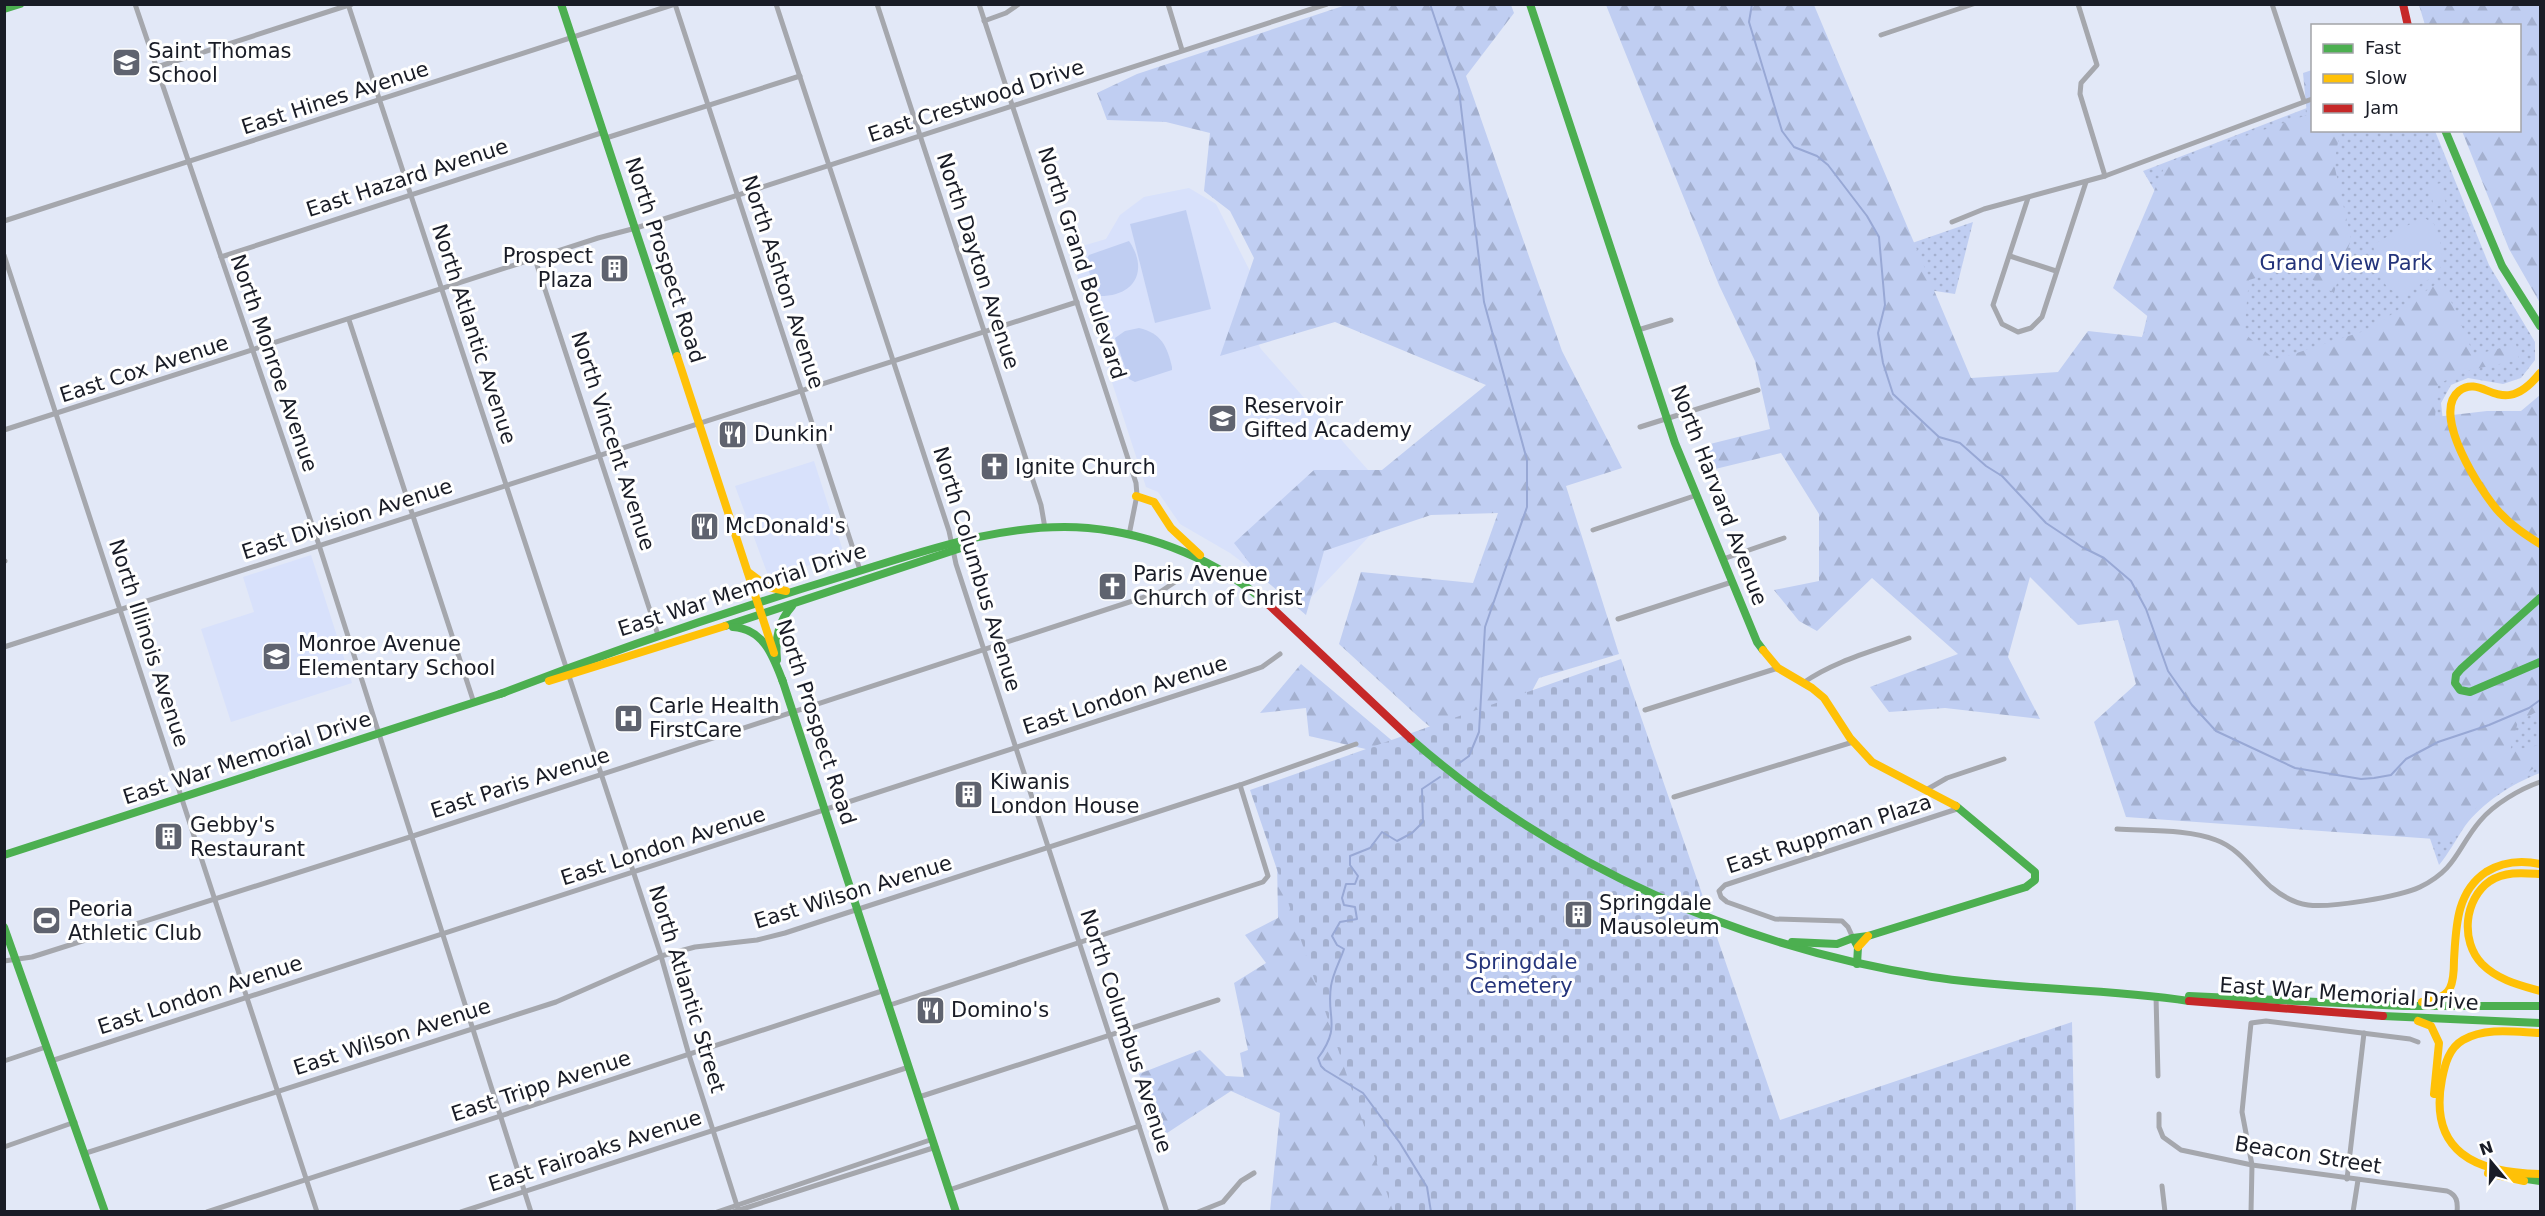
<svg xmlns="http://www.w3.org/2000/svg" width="2545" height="1216" font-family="'DejaVu Sans',sans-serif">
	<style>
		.built { fill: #d8e1fb }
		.grass { fill: url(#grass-dots) }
		.forest { fill: url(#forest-firs) }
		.cemetery { fill: url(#cemetery-stones) }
		.garden { fill: #c0cef2 }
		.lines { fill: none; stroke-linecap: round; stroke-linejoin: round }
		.stream { stroke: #98a8d5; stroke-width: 2 }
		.street { stroke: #a5a7ad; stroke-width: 5 }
		.fast { stroke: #4caf50; stroke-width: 8 }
		.slow { stroke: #ffc107; stroke-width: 8 }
		.jam { stroke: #c62828; stroke-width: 8 }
		.labels { text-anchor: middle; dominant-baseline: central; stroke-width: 6; stroke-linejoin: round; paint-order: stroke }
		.poi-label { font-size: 21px; fill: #191c26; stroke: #fff; text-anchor: start }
		.street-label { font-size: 21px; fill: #191c26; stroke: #fff }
		.park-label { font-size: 21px; fill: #24347b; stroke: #fff }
	</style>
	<defs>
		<pattern id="grass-dots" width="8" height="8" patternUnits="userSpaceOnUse" patternTransform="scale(1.5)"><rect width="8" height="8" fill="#c0cef2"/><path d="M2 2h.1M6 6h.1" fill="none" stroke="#a4b0cf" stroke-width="1.8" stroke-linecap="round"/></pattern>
		<pattern id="forest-firs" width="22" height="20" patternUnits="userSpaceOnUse" patternTransform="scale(1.5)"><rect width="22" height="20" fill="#c0cef2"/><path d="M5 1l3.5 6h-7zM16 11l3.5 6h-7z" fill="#a4b0cf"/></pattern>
		<pattern id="cemetery-stones" width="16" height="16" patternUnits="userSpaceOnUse" patternTransform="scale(1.5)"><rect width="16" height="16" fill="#c0cef2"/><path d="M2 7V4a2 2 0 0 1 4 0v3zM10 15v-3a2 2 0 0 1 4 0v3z" fill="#a4b0cf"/></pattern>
	</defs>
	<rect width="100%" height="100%" fill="#e2e8f7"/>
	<g class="built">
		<polygon points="1189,188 1216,204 1255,281 1242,316 1261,349 1399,505 1302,607 1230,553 1180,524 1158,492 1146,487 1069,250 1106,239 1120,215 1144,197"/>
		<polygon points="814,461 844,554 769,578 735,486"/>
		<polygon points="311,555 352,683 231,722 201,629 254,612 243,577"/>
	</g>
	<path class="grass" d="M2312,106V130L2435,131L2489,265L2535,342V360L2521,378L2503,384L2468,378L2451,385L2441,403L2445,439L2540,560V773C2513,783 2482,803 2465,826C2456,839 2449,853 2439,865L2410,780L2140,585L1895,364L1889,251L1973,222L1955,294L1922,289L1938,369L2117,441L2171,218L2143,171Z"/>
	<g class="forest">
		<polygon points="1346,5 1511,5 1514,13 1466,76 1562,351 1622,468 1566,486 1619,654 1539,678 1509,734 1509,791 1423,721 1339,644 1361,572 1473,583 1498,513 1431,515 1324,551 1306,615 1258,574 1234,543 1314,470 1382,470 1486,385 1335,322 1220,356 1254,258 1230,211 1204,191 1210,133 1166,122 1107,120 1097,93 1137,74"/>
		<polygon points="1606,5 1814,5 1971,378 2058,372 2088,331 2142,337 2151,319 2113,288 2166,163 2307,115 2303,73 2312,70 2312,130 2340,131 2334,164 2351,239 2334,293 2292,267 2249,280 2244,333 2275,360 2370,329 2442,280 2474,355 2516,344 2519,360 2460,372 2438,385 2435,417 2487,411 2521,411 2540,395 2540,710 2518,722 2510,751 2540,745 2540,764 2475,809 2449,840 2126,817 2094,722 2136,684 2118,620 2078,625 2030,577 2008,657 2040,719 1945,708 1889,712 1870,687 1958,654 1872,578 1817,631 1799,621 1774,590 1819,581 1819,514 1781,453 1707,471 1698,447 1770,429 1755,361 1719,285"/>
		<polygon points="2419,5 2540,5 2540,303 2509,249 2462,131 2520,130 2520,26 2425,25"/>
		<polygon points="1301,664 1402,749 1493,1211 1270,1211 1280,1113 1231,1091 1161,1137 1139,1074 1200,1050 1226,1076 1244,1077 1240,1053 1248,1050 1234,983 1266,963 1245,935 1278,918 1277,859 1370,750 1309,736 1306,708 1260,713"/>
	</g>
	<polygon class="cemetery" points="1621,659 1780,1120 2072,1022 2076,1211 1393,1211 1250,790"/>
	<g class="garden">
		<polygon points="2441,183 2446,204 2434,207 2429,186"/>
		<polygon points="1186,210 1211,309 1155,323 1130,224"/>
		<path d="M2423,217L2434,224L2440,238L2442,265L2435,276L2403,294C2399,293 2393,291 2389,289C2381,282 2372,254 2374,244Z"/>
		<path d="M1129,241C1150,272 1133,298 1096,296L1086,260L1089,255Z"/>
		<path d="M1139,328C1161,333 1167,346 1172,367V370L1135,382L1129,379L1115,338L1125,331Z"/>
	</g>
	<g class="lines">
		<g class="stream">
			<polyline points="1430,4 1459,90 1484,302 1527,460 1527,507 1485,627 1479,732 1469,756 1458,764"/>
			<polyline points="1752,4 1749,22 1782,131 1794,147 1817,156 1828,165 1867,216 1879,237 1885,305 1878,333 1883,363 1893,394 1939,437 1960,443 1986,466 2002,476 2046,523 2082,547 2104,558 2131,581 2146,609 2168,671 2192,705 2216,731 2295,768 2361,779 2374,778 2391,775 2406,759 2438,742 2489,725 2529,708 2540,700"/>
			<path d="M1431,1212L1427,1187L1400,1143L1363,1093L1325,1070L1321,1066L1318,1058C1342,1026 1326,1018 1331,986C1333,973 1340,961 1344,949L1337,945L1332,936L1340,922L1357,919L1355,907L1344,905L1342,898L1346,884H1355L1358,876L1350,865V856L1370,848L1382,832L1397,841L1412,833L1423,822L1422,789L1440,777"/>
		</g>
		<g class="street">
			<polyline points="135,4 319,545 531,1212"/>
			<polyline points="348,4 661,956 689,1055 739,1212"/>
			<polyline points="675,4 860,570"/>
			<polyline points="776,4 949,531 956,564 1167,1212"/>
			<polyline points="877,4 1041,505 1045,528"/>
			<polyline points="979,4 1136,483 1137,495 1129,535"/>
			<polyline points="1168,4 1182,50"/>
			<polyline points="2078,4 2097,65 2081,83 2080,94 2105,176"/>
			<polyline points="2272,4 2304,101"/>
			<polyline points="984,21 1006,13 1019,4"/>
			<polyline points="1881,35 1973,4"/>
			<polyline points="157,67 352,4"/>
			<polyline points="606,138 800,76"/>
			<polyline points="2028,198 1993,305 2002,324 2018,332 2031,328 2042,317 2086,182"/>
			<polyline points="4,221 675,4"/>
			<polyline points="1952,222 1984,209 2105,176 2312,99"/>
			<polyline points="4,255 317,1212"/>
			<polyline points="2010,256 2056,271"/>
			<polyline points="221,257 604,132"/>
			<polyline points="535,259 658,635"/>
			<polyline points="349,320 474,703"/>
			<polyline points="1638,330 1671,320"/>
			<polyline points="1640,427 1758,390"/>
			<polyline points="4,430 598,238 636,228 1327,4"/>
			<polyline points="1593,530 1697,495"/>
			<polyline points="1723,559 1784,538"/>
			<polyline points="4,561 5,561"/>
			<polyline points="1618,619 1732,582"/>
			<polyline points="4,647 1077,302"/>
			<path d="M1803,683C1834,661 1874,651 1909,638"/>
			<polyline points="1645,710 1778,668"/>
			<polyline points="1926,790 1947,778 2004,759"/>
			<polyline points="1674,797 1853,742"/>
			<path d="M2117,829C2147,831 2189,829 2216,840C2239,848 2254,872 2271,887C2282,896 2294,903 2308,905C2330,908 2399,897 2420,887C2457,869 2457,848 2480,821C2494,804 2520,789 2540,782"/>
			<polyline points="1853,938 1848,927 1842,921 1775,919 1727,902 1721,897 1719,891 1725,885 1960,808"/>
			<polyline points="4,961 32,957 410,837 1160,592 1178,580"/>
			<polyline points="2156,996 2158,1076"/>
			<polyline points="890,1005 1263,882 1268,876 1240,785"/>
			<polyline points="4,1061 46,1047"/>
			<polyline points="51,1061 1236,676 1262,667 1280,654"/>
			<polyline points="919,1097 1218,1000"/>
			<path d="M2159,1114V1127L2163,1137L2181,1150L2252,1165L2447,1191C2457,1195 2458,1202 2457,1212"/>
			<polyline points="4,1147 75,1122"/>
			<polyline points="86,1153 556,1002 661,956 695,947 757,940 785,933 1240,785 1356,744"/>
			<polyline points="2347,1179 2364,1033"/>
			<polyline points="2162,1186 2165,1212"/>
			<polyline points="949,1190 1139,1126"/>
			<polyline points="207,1212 885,990"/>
			<polyline points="461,1212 909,1067"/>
			<polyline points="717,1212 933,1139"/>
			<polyline points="733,1212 936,1147"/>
			<polyline points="1198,1212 1223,1202 1241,1181 1254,1173"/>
			<polyline points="2251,1212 2252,1165 2242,1112 2251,1023 2266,1021 2410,1039 2418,1042"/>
			<polyline points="2353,1212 2358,1180"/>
		</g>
		<g class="fast">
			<polyline points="561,4 677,356"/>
			<polyline points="1530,4 1675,443 1757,642 1763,650"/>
			<polyline points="4,9 20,4"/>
			<polyline points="2445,130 2502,266 2540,326"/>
			<polyline points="2540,598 2461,669 2456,675 2455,683 2460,690 2470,692 2540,662"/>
			<polyline points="725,626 961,548"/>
			<path d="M733,627C764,629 773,656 783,682"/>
			<path d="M777,660C775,639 778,622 792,606"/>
			<polyline points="782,679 956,1212"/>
			<path d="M500,694C612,651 725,612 840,577C919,553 1003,521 1088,528C1154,534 1219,561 1269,605"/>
			<path d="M1411,739C1556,866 1741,948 1932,977C2017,990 2103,988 2189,1001"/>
			<polyline points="4,855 503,693"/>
			<polyline points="4,927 105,1212"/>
			<polyline points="1853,938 1868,936 2026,887 2035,880 2035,872 1956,806"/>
			<polyline points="1792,942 1837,944 1853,938 1858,947 1857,964"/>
			<polyline points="2189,996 2404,1006 2540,1006"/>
			<polyline points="2383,1016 2540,1023"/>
			<polyline points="2520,1178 2540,1181"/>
		</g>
		<g class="slow">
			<polyline points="677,356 774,653"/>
			<path d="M2540,373C2501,422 2484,372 2459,391C2430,414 2482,494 2500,513C2512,526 2526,535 2540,544"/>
			<polyline points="1136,496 1154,502 1171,528 1200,555"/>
			<polyline points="748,572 768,587 786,591"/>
			<polyline points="1763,650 1778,668 1812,688 1824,698 1850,738 1872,762 1956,806"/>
			<polyline points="549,681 725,626"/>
			<path d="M2540,874C2523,873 2506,871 2490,881C2464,899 2460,941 2482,964C2498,980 2519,985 2540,991"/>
			<polyline points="1858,947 1868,936"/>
			<path d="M2422,1002C2432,1000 2445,998 2450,988C2454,980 2454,969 2454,960C2456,928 2456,892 2486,872C2502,862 2521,860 2540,864"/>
			<polyline points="2418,1021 2431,1026 2439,1043 2434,1094"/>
			<path d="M2540,1033C2515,1032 2486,1027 2463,1040C2449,1048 2445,1064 2442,1079C2428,1152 2476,1173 2540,1174"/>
			<polyline points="2488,1173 2524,1181"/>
		</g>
		<g class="jam">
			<polyline points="2403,4 2408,26"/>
			<polyline points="1269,605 1411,739"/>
			<polyline points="2189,1001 2383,1016"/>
		</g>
	</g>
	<defs>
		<symbol id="school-square" viewBox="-11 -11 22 22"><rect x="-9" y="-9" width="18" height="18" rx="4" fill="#5f636f" stroke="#fff"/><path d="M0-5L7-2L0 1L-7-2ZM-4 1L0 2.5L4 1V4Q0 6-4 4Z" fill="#fff"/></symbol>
		<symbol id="building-square" viewBox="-11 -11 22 22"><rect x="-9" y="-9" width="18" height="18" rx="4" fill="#5f636f" stroke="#fff"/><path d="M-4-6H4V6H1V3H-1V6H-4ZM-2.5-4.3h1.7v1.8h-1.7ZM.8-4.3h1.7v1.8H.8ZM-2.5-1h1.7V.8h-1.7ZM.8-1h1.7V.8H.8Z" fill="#fff"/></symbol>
		<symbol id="restaurant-square" viewBox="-11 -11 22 22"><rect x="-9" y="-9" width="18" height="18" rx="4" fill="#5f636f" stroke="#fff"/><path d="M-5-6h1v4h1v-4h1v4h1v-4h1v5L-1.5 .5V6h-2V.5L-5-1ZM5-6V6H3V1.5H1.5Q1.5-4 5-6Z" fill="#fff"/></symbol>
		<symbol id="church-square" viewBox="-11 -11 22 22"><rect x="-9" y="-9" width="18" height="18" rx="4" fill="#5f636f" stroke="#fff"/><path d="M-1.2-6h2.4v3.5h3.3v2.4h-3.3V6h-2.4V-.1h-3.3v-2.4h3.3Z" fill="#fff"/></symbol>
		<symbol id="hospital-square" viewBox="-11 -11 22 22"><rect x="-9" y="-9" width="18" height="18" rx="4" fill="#5f636f" stroke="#fff"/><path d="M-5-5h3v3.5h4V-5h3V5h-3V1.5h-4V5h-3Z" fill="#fff"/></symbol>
		<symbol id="stadium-square" viewBox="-11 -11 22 22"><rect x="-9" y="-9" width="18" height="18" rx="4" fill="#5f636f" stroke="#fff"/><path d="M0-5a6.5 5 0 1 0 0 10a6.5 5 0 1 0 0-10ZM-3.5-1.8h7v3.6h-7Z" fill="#fff"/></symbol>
	</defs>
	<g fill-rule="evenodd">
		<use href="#school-square" x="110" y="46" width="33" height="33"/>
		<use href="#building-square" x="598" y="252" width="33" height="33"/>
		<use href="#school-square" x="1206" y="402" width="33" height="33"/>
		<use href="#restaurant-square" x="716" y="418" width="33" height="33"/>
		<use href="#church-square" x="978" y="450" width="33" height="33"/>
		<use href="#restaurant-square" x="688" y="510" width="33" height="33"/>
		<use href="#church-square" x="1096" y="570" width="33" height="33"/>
		<use href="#school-square" x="260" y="640" width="33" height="33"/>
		<use href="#hospital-square" x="612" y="702" width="33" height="33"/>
		<use href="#building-square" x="952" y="778" width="33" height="33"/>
		<use href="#building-square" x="152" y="820" width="33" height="33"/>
		<use href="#building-square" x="1562" y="898" width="33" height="33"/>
		<use href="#stadium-square" x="30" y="904" width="33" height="33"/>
		<use href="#restaurant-square" x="914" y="994" width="33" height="33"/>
	</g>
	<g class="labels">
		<g class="poi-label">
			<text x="148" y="51">Saint Thomas<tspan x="148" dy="24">School</tspan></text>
			<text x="593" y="256" text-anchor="end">Prospect<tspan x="593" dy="24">Plaza</tspan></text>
			<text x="1244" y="406">Reservoir<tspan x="1244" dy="24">Gifted Academy</tspan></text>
			<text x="754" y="434">Dunkin'</text>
			<text x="1015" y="467">Ignite Church</text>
			<text x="725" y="526">McDonald's</text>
			<text x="1133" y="574">Paris Avenue<tspan x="1133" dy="24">Church of Christ</tspan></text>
			<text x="298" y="644">Monroe Avenue<tspan x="298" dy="24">Elementary School</tspan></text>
			<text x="649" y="706">Carle Health<tspan x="649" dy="24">FirstCare</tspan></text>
			<text x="990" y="782">Kiwanis<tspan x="990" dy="24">London House</tspan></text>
			<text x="190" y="825">Gebby's<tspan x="190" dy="24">Restaurant</tspan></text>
			<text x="1599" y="903">Springdale<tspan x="1599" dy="24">Mausoleum</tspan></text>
			<text x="68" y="909">Peoria<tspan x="68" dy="24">Athletic Club</tspan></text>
			<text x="951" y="1010">Domino's</text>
		</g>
		<g class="street-label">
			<text transform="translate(335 98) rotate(-18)">East Hines Avenue</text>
			<text transform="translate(976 101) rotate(-18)">East Crestwood Drive</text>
			<text transform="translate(407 178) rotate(-18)">East Hazard Avenue</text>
			<text transform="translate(665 260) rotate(72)">North Prospect Road</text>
			<text transform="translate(978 261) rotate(72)">North Dayton Avenue</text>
			<text transform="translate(1082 263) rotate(72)">North Grand Boulevard</text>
			<text transform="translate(783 282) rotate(72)">North Ashton Avenue</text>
			<text transform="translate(474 334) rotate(72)">North Atlantic Avenue</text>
			<text transform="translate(274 363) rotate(71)">North Monroe Avenue</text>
			<text transform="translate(144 369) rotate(-18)">East Cox Avenue</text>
			<text transform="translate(613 441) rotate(72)">North Vincent Avenue</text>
			<text transform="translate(1719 495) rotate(69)">North Harvard Avenue</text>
			<text transform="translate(347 519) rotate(-18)">East Division Avenue</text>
			<text transform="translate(977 569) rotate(73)">North Columbus Avenue</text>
			<text transform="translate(742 590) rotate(-18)">East War Memorial Drive</text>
			<text transform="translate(149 643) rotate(72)">North Illinois Avenue</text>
			<text transform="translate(1125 695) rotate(-18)">East London Avenue</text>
			<text transform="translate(816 722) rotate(72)">North Prospect Road</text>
			<text transform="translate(247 758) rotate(-18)">East War Memorial Drive</text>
			<text transform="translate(520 783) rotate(-18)">East Paris Avenue</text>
			<text transform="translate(1829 834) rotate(-18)">East Ruppman Plaza</text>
			<text transform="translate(663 846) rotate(-18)">East London Avenue</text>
			<text transform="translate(853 892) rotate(-17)">East Wilson Avenue</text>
			<text transform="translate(687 989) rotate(73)">North Atlantic Street</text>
			<text transform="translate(2349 994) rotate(4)">East War Memorial Drive</text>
			<text transform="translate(200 995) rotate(-18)">East London Avenue</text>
			<text transform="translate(1126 1031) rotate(72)">North Columbus Avenue</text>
			<text transform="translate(392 1037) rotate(-18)">East Wilson Avenue</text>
			<text transform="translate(541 1086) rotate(-18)">East Tripp Avenue</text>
			<text transform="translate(595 1151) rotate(-18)">East Fairoaks Avenue</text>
			<text transform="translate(2308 1155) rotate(9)">Beacon Street</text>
		</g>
		<g class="park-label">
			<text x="2346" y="263">Grand View Park</text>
			<text x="1521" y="962">Springdale<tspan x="1521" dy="24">Cemetery</tspan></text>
		</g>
	</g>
	<rect width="2545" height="1216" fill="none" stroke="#191c26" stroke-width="12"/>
	<rect x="2311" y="24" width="210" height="108" fill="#ffffff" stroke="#a3a4a8" stroke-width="1.5"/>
	<rect x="2323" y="44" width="30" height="9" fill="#4caf50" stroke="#a3a4a8" stroke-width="1.5"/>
	<text x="2365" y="54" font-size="18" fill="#191c26">Fast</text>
	<rect x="2323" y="74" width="30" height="9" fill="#ffc107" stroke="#a3a4a8" stroke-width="1.5"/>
	<text x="2365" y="84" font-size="18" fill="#191c26">Slow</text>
	<rect x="2323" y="104" width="30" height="9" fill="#c62828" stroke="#a3a4a8" stroke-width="1.5"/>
	<text x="2365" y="114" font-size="18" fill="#191c26">Jam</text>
	<g transform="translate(2491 1162) rotate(341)" stroke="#ffffff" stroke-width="4.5" paint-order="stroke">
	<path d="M0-4.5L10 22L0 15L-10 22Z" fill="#191c26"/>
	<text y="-9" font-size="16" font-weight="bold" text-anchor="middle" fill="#191c26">N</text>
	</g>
</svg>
